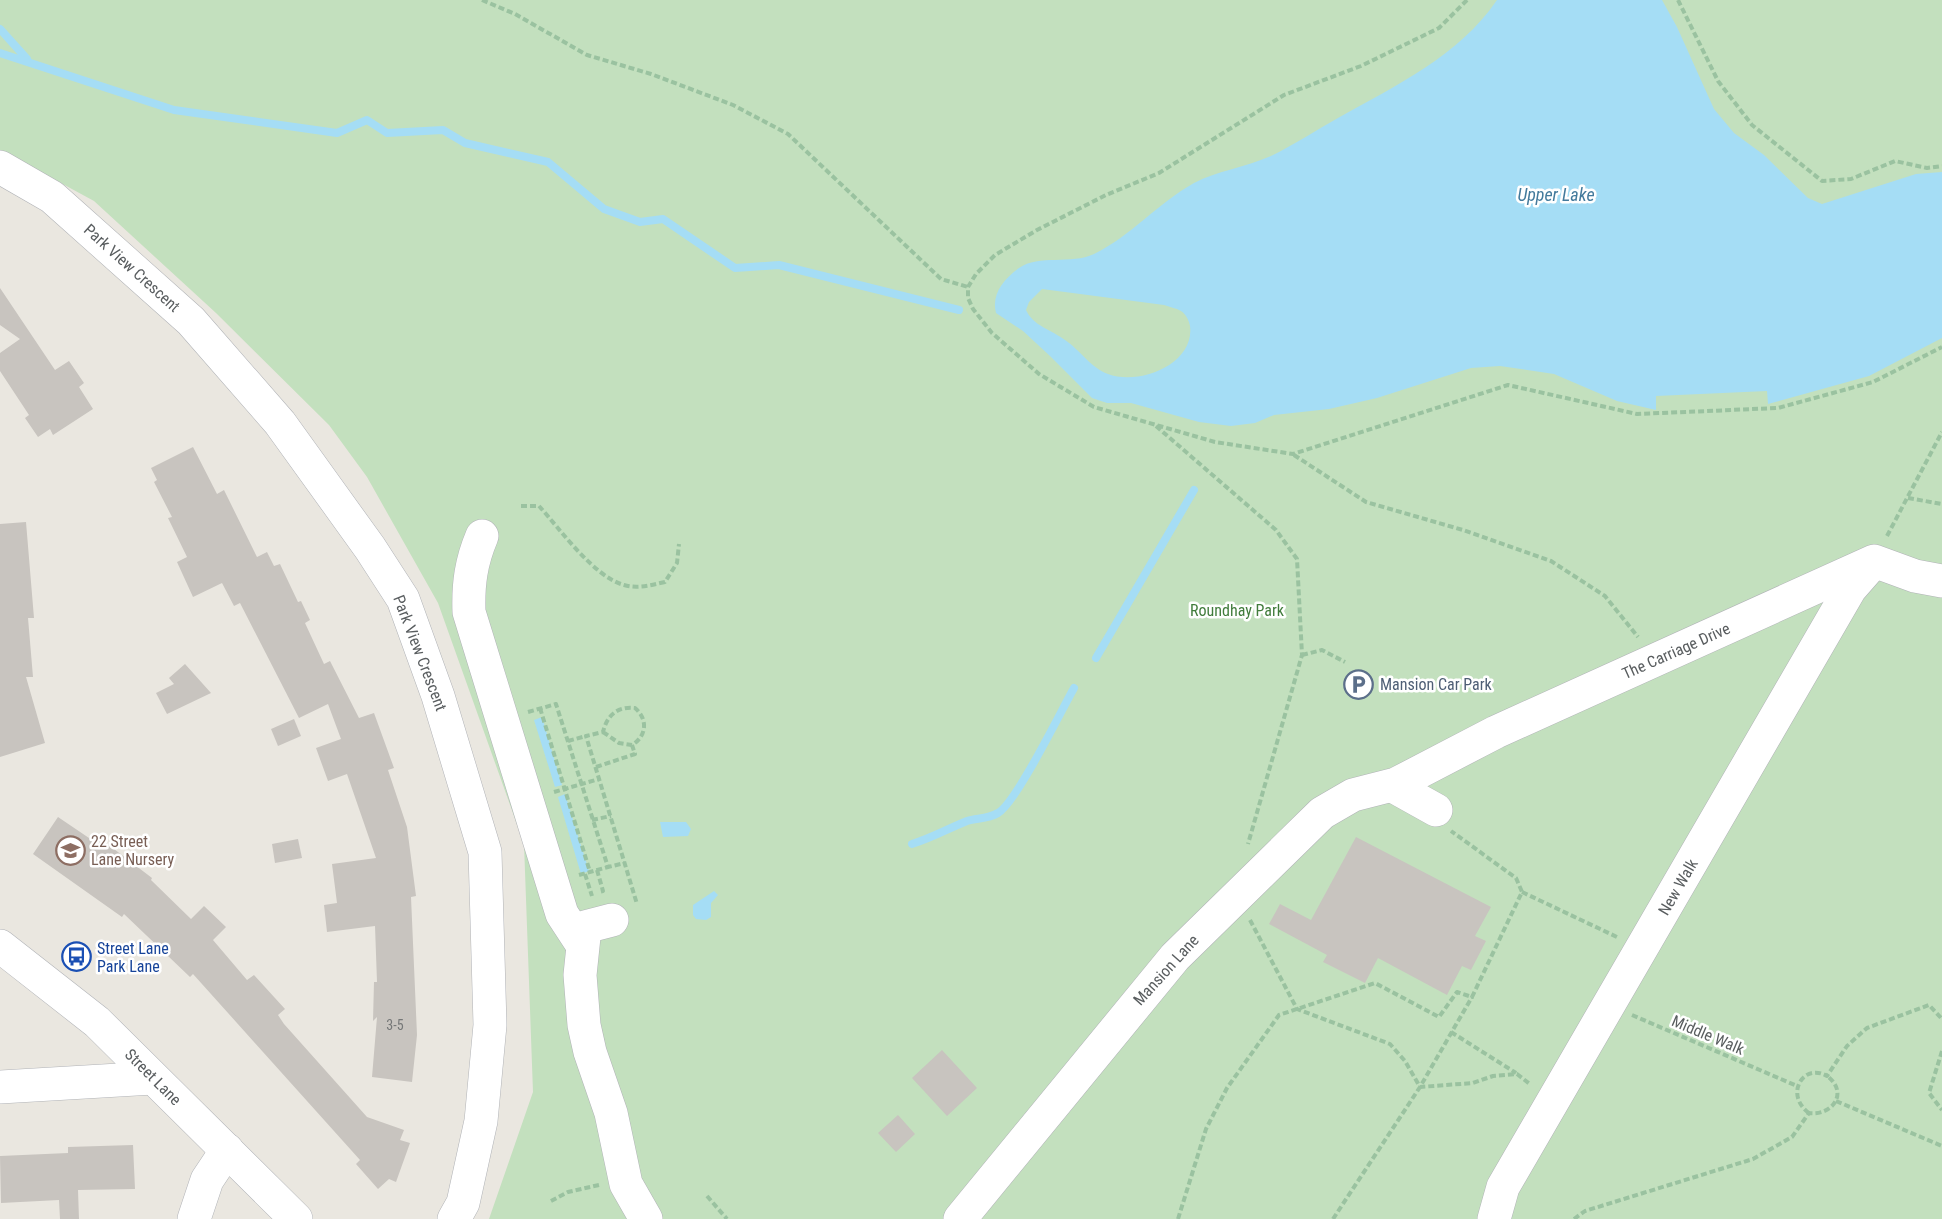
<svg xmlns="http://www.w3.org/2000/svg" width="1942" height="1219" font-family="'Roboto Condensed',sans-serif">
	<style>
		.green { fill: #c3e0be }
		.water { fill: #a5ddf5; fill-rule: evenodd }
		.lines { fill: none; stroke-linecap: round; stroke-linejoin: round }
		.stream { stroke: #a5ddf5; stroke-width: 8 }
		.building { fill: #c8c4bf }
		.minor-casing { stroke: #b1b3b7; stroke-width: 34 }
		.path { stroke: #9ac2a0; stroke-width: 4; stroke-dasharray: 6 3; stroke-linecap: butt }
		.minor { stroke: #fff; stroke-width: 33 }
		.labels { text-anchor: middle; dominant-baseline: central; stroke-width: 5; stroke-linejoin: round; paint-order: stroke }
		.number-label { font-size: 14px; fill: #757777 }
		.street-label { font-size: 16px; fill: #595d5f; stroke: #fff }
		.park-label { font-size: 16px; fill: #417c3c; stroke: #fff }
		.service-label { font-size: 16px; fill: #4e5e75; stroke: #fff; text-anchor: start }
		.education-label { font-size: 16px; fill: #785e54; stroke: #fff; text-anchor: start }
		.transit-label { font-size: 16px; fill: #164399; stroke: #fff; text-anchor: start }
		.water-label { font-size: 18px; font-style: italic; fill: #437a9c; stroke: #fff }
	</style>
	<rect width="100%" height="100%" fill="#eae7e0"/>
	<polygon class="green" points="0,0 1942,0 1942,1219 489,1219 533,1092 524,844 438,603 367,477 329,425 216,313 94,201 0,150"/>
	<g class="water">
		<path d="M1497,0H1662L1677,27L1714,109L1734,133L1764,155L1808,198L1822,204L1916,174L1942,172V338L1869,376L1768,404L1767,391L1656,396V410L1617,401L1554,374L1500,366L1471,368L1377,398L1329,409L1274,415L1255,423L1231,426L1199,422L1131,403H1107L1092,398L1050,356L1023,331L996,313C991,294 1004,279 1019,268C1039,254 1071,265 1094,254C1131,236 1158,203 1194,183C1217,171 1246,167 1271,156C1294,145 1316,130 1338,118C1395,86 1459,56 1497,0ZM1042,289L1164,305C1169,307 1176,308 1181,311C1186,314 1189,321 1190,326C1195,364 1139,386 1108,374C1091,368 1080,350 1065,340C1052,330 1033,326 1026,310L1029,302Z"/>
		<polygon points="542,717 562,785 555,787 534,720"/>
		<polygon points="565,794 589,871 581,874 558,797"/>
		<polygon points="660,822 686,822 691,829 688,836 663,837"/>
		<polygon points="714,891 718,895 711,903 711,917 706,920 696,919 693,915 693,905"/>
	</g>
	<g class="lines">
		<g class="stream">
			<polyline points="0,29 27,59"/>
			<polyline points="0,53 174,110 337,133 367,120 387,133 443,130 465,143 548,162 604,209 640,222 663,219 735,268 779,265 959,310"/>
			<polyline points="1096,658 1194,490"/>
			<path d="M912,844C934,837 947,829 967,821C977,818 988,819 998,813C1016,803 1061,711 1074,688"/>
		</g>
	</g>
	<g class="building">
		<polygon points="0,288 55,370 69,361 84,383 79,387 93,409 53,435 50,429 38,437 25,418 29,415 0,371 0,353 20,339 0,325"/>
		<polygon points="193,447 217,494 224,490 257,557 267,552 274,566 280,564 298,602 301,601 310,620 305,623 324,664 330,661 359,718 374,713 394,768 388,770 407,827 416,896 411,897 417,1035 412,1082 372,1077 377,1017 373,1021 374,982 377,982 375,926 327,932 324,905 337,903 332,864 376,858 347,774 328,781 316,748 341,739 328,704 299,718 240,603 234,606 222,583 193,597 177,562 187,557 168,518 172,517 154,482 157,480 151,468"/>
		<polygon points="26,522 34,618 28,618 33,677 26,677 45,743 0,757 0,524"/>
		<polygon points="185,664 211,693 167,714 156,693 174,684 169,678"/>
		<polygon points="294,719 301,736 278,746 271,729"/>
		<polygon points="58,817 89,838 93,833 152,878 151,880 191,919 204,906 226,927 213,940 247,980 254,975 285,1009 278,1015 284,1024 367,1117 404,1130 400,1140 410,1143 396,1182 389,1179 378,1189 356,1164 360,1160 193,974 190,977 124,914 122,917 33,854"/>
		<polygon points="1356,837 1491,907 1475,936 1486,941 1471,970 1462,966 1447,995 1378,958 1365,983 1323,962 1327,955 1269,924 1280,904 1311,920"/>
		<polygon points="298,839 302,858 275,863 272,844"/>
		<polygon points="942,1050 977,1088 947,1116 912,1078"/>
		<polygon points="898,1115 915,1134 896,1152 878,1133"/>
		<polygon points="133,1145 135,1189 78,1190 79,1219 60,1219 59,1200 1,1203 0,1156 68,1153 68,1147"/>
	</g>
	<g class="lines">
		<defs>
			<g id="minor">
				<polyline points="0,167 52,197 191,321 280,423 370,548 403,599 438,696 485,852 490,1025 481,1121 463,1203 454,1219"/>
				<path d="M482,536C471,562 468,584 469,612L562,914L581,943"/>
				<polyline points="1393,786 1436,810"/>
				<polyline points="612,920 585,927 580,975 584,1025 590,1052 611,1113 626,1184 646,1219"/>
				<polyline points="0,946 97,1022 296,1219"/>
				<polyline points="0,1087 153,1078"/>
				<polyline points="194,1219 207,1180 227,1150"/>
				<polyline points="960,1219 1175,957 1322,813 1353,795 1396,784 1496,732 1874,561 1915,576 1942,581"/>
				<polyline points="1494,1219 1503,1187 1850,589 1871,565"/>
			</g>
		</defs>
		<use href="#minor" class="minor-casing"/>
		<g class="path">
			<polyline points="482,0 515,14 587,55 651,74 733,105 788,134 941,279 968,287"/>
			<polyline points="1467,0 1439,28 1361,66 1284,95 1159,173 1106,195 1037,230 995,255 976,274 968,287 968,298 973,309 992,333 1039,374 1094,407 1215,442 1293,454 1508,385 1637,414 1778,408 1873,382 1942,347"/>
			<polyline points="1678,0 1718,81 1752,125 1822,181 1851,179 1895,161 1927,168 1942,166"/>
			<polyline points="1156,426 1276,530 1297,559 1302,655 1248,844"/>
			<polyline points="1294,455 1366,502 1463,530 1551,561 1605,596 1638,637"/>
			<polyline points="1908,498 1942,504"/>
			<path d="M521,506H539C560,529 594,577 624,585C638,589 651,585 665,582L677,563L679,544"/>
			<polyline points="1887,536 1942,432"/>
			<polyline points="1302,655 1322,650 1345,662"/>
			<polyline points="540,708 590,872"/>
			<polyline points="528,712 556,704 608,867 625,863"/>
			<path d="M603,732L619,743L632,745C647,736 648,719 635,708C618,706 607,715 603,732L586,736L637,904"/>
			<polyline points="568,741 586,736"/>
			<polyline points="596,767 635,754 632,745"/>
			<polyline points="554,792 599,779"/>
			<polyline points="592,820 611,816"/>
			<polyline points="597,870 603,891 599,892"/>
			<polyline points="585,874 592,896"/>
			<polyline points="579,875 608,867"/>
			<polyline points="1522,892 1617,937"/>
			<polyline points="1250,920 1297,1009 1390,1044 1405,1061 1420,1087 1473,1083 1493,1076 1517,1074 1531,1085"/>
			<polyline points="1632,1015 1797,1086"/>
			<polyline points="1451,1032 1516,1073"/>
			<polyline points="1942,1051 1929,1093 1942,1110"/>
			<polyline points="1836,1101 1942,1146"/>
			<path d="M1809,1113C1784,1095 1803,1062 1827,1076L1847,1046L1867,1028L1929,1005L1942,1019"/>
			<polyline points="707,1196 727,1219"/>
			<polyline points="551,1201 568,1192 599,1185"/>
			<polyline points="1178,1219 1206,1129 1227,1088 1279,1015 1375,983 1439,1017 1457,992 1472,997 1522,892 1516,878 1451,831"/>
			<polyline points="1333,1219 1420,1087 1472,997"/>
			<path d="M1574,1219L1585,1211L1753,1159L1792,1137L1809,1113C1833,1116 1849,1092 1827,1076"/>
		</g>
		<use href="#minor" class="minor"/>
	</g>
	<defs>
		<symbol id="parking-ring" viewBox="-11 -11 22 22"><circle r="9.5" fill="#fff" stroke="#5c6f8a" stroke-width="1.5"/><path d="M-3.5-5.5H1a3.5 3.5 0 0 1 0 7H-1V5.5H-3.5ZM-1-3.4V-.6H.8a1.4 1.4 0 0 0 0-2.8Z" fill="#5c6f8a"/></symbol>
		<symbol id="school-ring" viewBox="-11 -11 22 22"><circle r="9.5" fill="#fff" stroke="#8d6e63" stroke-width="1.5"/><path d="M0-5L7-2L0 1L-7-2ZM-4 1L0 2.5L4 1V4Q0 6-4 4Z" fill="#8d6e63"/></symbol>
		<symbol id="bus-ring" viewBox="-11 -11 22 22"><circle r="9.5" fill="#fff" stroke="#1a4fb4" stroke-width="1.5"/><path d="M-5-6H5V4H4V6H2V4H-2V6H-4V4H-5ZM-3.5-4V0h7V-4ZM-3.5 1.2v1.5H-2V1.2ZM2 1.2v1.5H3.5V1.2Z" fill="#1a4fb4"/></symbol>
	</defs>
	<g fill-rule="evenodd">
		<use href="#parking-ring" x="1342" y="668" width="33" height="33"/>
		<use href="#school-ring" x="54" y="834" width="33" height="33"/>
		<use href="#bus-ring" x="60" y="940" width="33" height="33"/>
	</g>
	<g class="labels">
		<g class="number-label">
			<text x="395" y="1025">3-5</text>
		</g>
		<g class="street-label">
			<text transform="translate(132 268) rotate(42)">Park View Crescent</text>
			<text transform="translate(1676 651) rotate(-24)">The Carriage Drive</text>
			<text transform="translate(420 653) rotate(69)">Park View Crescent</text>
			<text transform="translate(1678 887) rotate(-60)">New Walk</text>
			<text transform="translate(1166 970) rotate(-48)">Mansion Lane</text>
			<text transform="translate(1708 1035) rotate(23)">Middle Walk</text>
			<text transform="translate(153 1077) rotate(45)">Street Lane</text>
		</g>
		<g class="park-label">
			<text x="1237" y="610">Roundhay Park</text>
		</g>
		<g class="service-label">
			<text x="1380" y="684">Mansion Car Park</text>
		</g>
		<g class="education-label">
			<text x="91" y="841">22 Street<tspan x="91" dy="18">Lane Nursery</tspan></text>
		</g>
		<g class="transit-label">
			<text x="97" y="948">Street Lane<tspan x="97" dy="18">Park Lane</tspan></text>
		</g>
		<g class="water-label">
			<text x="1556" y="194">Upper Lake</text>
		</g>
	</g>
</svg>
